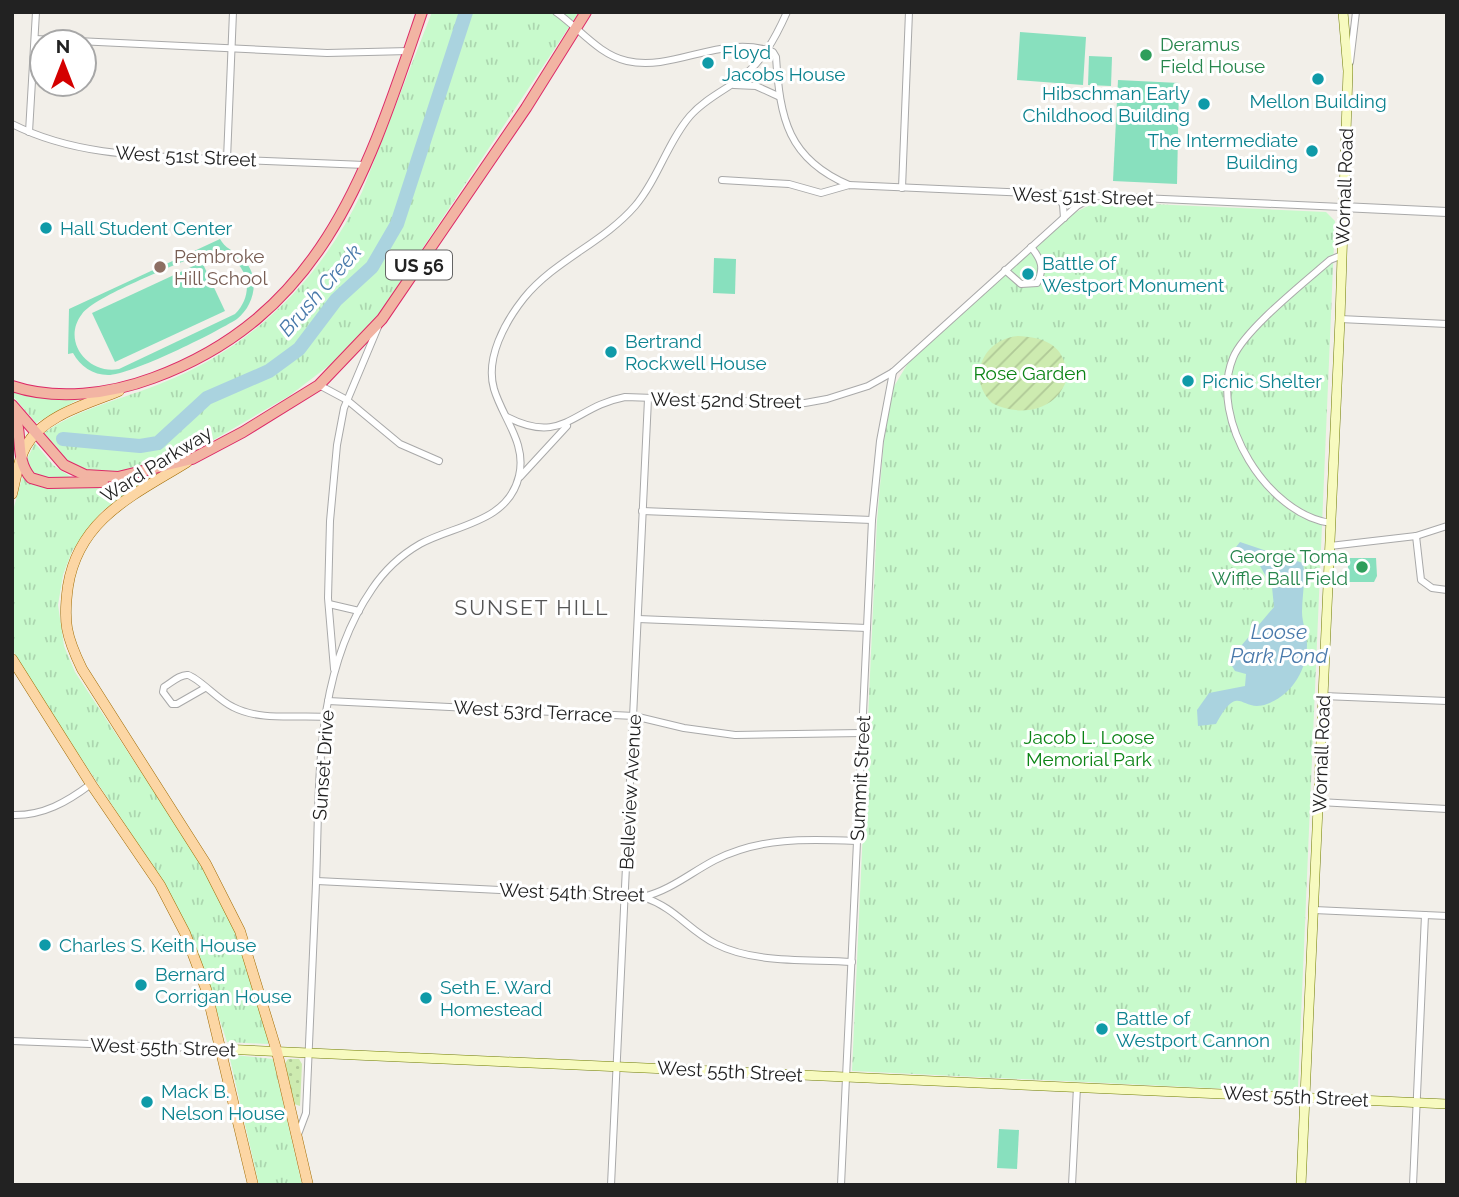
<svg xmlns="http://www.w3.org/2000/svg" width="1459" height="1197" font-family="Raleway,sans-serif">
	<style>
		.grass { fill: url(#grass-dots) }
		.park { fill: url(#park-tufts) }
		.garden { fill: url(#garden-furrows) }
		.pitch { fill: #88e0be; fill-rule: evenodd }
		.water { fill: #aad3df }
		.lines { fill: none; stroke-linecap: round; stroke-linejoin: round }
		.river { stroke: #aad3df; stroke-width: 14 }
		.minor-casing { stroke: #a9a9a9; stroke-width: 8 }
		.tertiary-casing { stroke: #a9a9a9; stroke-width: 10 }
		.secondary-casing { stroke: #707d05; stroke-width: 10 }
		.primary-casing { stroke: #a06b00; stroke-width: 11 }
		.trunk-casing { stroke: #dc2a67; stroke-width: 12 }
		.minor { stroke: #fff; stroke-width: 6 }
		.tertiary { stroke: #fff; stroke-width: 8 }
		.secondary { stroke: #f7fabf; stroke-width: 9 }
		.primary { stroke: #fcd6a4; stroke-width: 10 }
		.trunk { stroke: #f2b4a3; stroke-width: 10 }
		.leisure-dot { fill: #2e9e5b; stroke: #fff; stroke-width: 2.5 }
		.culture-dot { fill: #0f9aa8; stroke: #fff; stroke-width: 2.5 }
		.education-dot { fill: #8d6e63; stroke: #fff; stroke-width: 2.5 }
		.labels { text-anchor: middle; dominant-baseline: central; stroke-width: 6; stroke-linejoin: round; paint-order: stroke }
		.shield { fill: #fff; stroke: #646464; stroke-width: 2 }
		.shield-label { font-size: 18px; font-weight: bold; fill: #222 }
		.leisure-label { font-size: 19px; fill: #27864d; stroke: #fff; text-anchor: start }
		.culture-label { font-size: 19px; fill: #0d838f; stroke: #fff; text-anchor: start }
		.street-label { font-size: 19px; fill: #222; stroke: #fff }
		.education-label { font-size: 19px; fill: #785e54; stroke: #fff; text-anchor: start }
		.park-label { font-size: 19px; fill: #0c8416; stroke: #fff }
		.water-label { font-size: 21px; font-style: italic; fill: #4a7aab; stroke: #fff }
		.neighbourhood-label { font-size: 21px; letter-spacing: 2px; fill: #555; stroke: #fff }
	</style>
	<defs>
		<pattern id="grass-dots" width="8" height="8" patternUnits="userSpaceOnUse" patternTransform="scale(1.75)"><rect width="8" height="8" fill="#cdebb0"/><path d="M2 2h.1M6 6h.1" fill="none" stroke="#b0c997" stroke-width="1.8" stroke-linecap="round"/></pattern>
		<pattern id="park-tufts" width="24" height="20" patternUnits="userSpaceOnUse" patternTransform="scale(1.75)"><rect width="24" height="20" fill="#c8facc"/><path d="M3 7l-1-3M5 7V3M7 7l1-3M15 17l-1-3M17 17v-4M19 17l1-3" fill="none" stroke="#acd6af"/></pattern>
		<pattern id="garden-furrows" width="10" height="10" patternUnits="userSpaceOnUse" patternTransform="scale(1.75)"><rect width="10" height="10" fill="#cdebb0"/><path d="M-1 1l2-2M0 10L10 0M9 11l2-2" fill="none" stroke="#b0c997"/></pattern>
	</defs>
	<rect width="100%" height="100%" fill="#f2efe9"/>
	<polygon class="grass" points="288,1059 299,1059 302,1064 300,1106 294,1104 285,1063"/>
	<g class="park">
		<path d="M432,12H579L379,314L331,364L289,396L184,457L129,472L95,473L65,461L44,433C79,408 123,399 162,383C252,348 321,279 362,192Z"/>
		<polygon points="1107,202 1326,212 1335,221 1298,1087 1294,1092 852,1071 877,521 884,440 893,388 908,363 1074,213 1088,206"/>
		<polygon points="12,390 78,398 79,399 36,423 12,395"/>
		<polygon points="35,443 53,465 74,479 42,479 32,475 26,461"/>
		<polygon points="23,475 98,485 143,483 102,511 72,551 63,575 58,605 64,646 75,672 203,866 236,933 269,1039 268,1044 227,1042 196,948 164,883 20,666 12,647 12,514"/>
		<polygon points="234,1055 273,1059 302,1185 259,1185 230,1059"/>
	</g>
	<path class="garden" d="M1018,336C1041,337 1062,343 1066,369L1081,370L1080,382L1066,381C1055,412 1018,417 992,403C966,378 983,339 1018,336Z"/>
	<g class="pitch">
		<polygon points="1020,32 1086,37 1083,85 1017,80"/>
		<polygon points="1089,56 1112,57 1111,86 1088,85"/>
		<polygon points="1118,80 1179,83 1177,184 1113,181"/>
		<path d="M220,239C226,250 236,251 244,260C261,278 254,306 237,319C215,333 131,375 108,375C93,375 80,366 73,353L68,354L69,309ZM217,252C247,259 257,292 235,314L119,369C88,375 61,341 82,314C95,296 174,266 198,255Z"/>
		<polygon points="714,258 736,259 735,294 713,293"/>
		<polygon points="202,262 225,311 115,362 92,313"/>
		<polygon points="1348,558 1376,558 1377,576 1374,582 1348,582"/>
		<polygon points="999,1129 1019,1130 1017,1169 997,1168"/>
	</g>
	<path class="water" d="M1240,542L1303,563C1306,579 1302,596 1302,612C1302,623 1307,633 1307,644C1307,670 1292,695 1267,704C1240,714 1240,680 1216,724L1198,726L1197,710L1209,693L1245,686L1246,674L1235,671L1232,666L1241,646L1274,607L1272,587L1260,566L1236,547Z"/>
	<g class="lines">
		<polyline class="river" points="63,439 140,446 158,443 207,398 269,371 299,349 336,300 372,267 397,224 466,12"/>
		<defs>
			<g id="minor">
				<path d="M556,12C579,28 599,55 627,61C675,72 722,33 773,52L776,57C780,119 788,159 849,185"/>
				<polyline points="35,39 327,53 409,51"/>
				<polyline points="1350,62 1356,12"/>
				<polyline points="734,85 756,86 778,96"/>
				<path d="M12,124C75,156 147,156 216,159C265,161 315,163 365,165"/>
				<polyline points="29,132 36,12"/>
				<polyline points="227,159 233,12"/>
				<polyline points="722,180 789,184 821,193 849,185 1342,207"/>
				<polyline points="902,188 909,12"/>
				<polyline points="1057,195 1063,205 1064,218"/>
				<path d="M1005,270L1021,284L1037,283C1045,268 1041,259 1031,247"/>
				<polyline points="1340,319 1447,324"/>
				<polyline points="319,385 347,400 400,444 439,461"/>
				<path d="M507,417C564,446 573,407 625,397L805,403L827,399L868,386L893,372L1077,206L1093,197"/>
				<polyline points="520,477 567,426"/>
				<polyline points="642,511 872,520"/>
				<path d="M1331,523C1268,515 1208,419 1233,358C1244,330 1306,281 1330,260L1342,255"/>
				<polyline points="1416,536 1421,580 1432,588 1447,590"/>
				<polyline points="1330,546 1416,536 1447,526"/>
				<polyline points="329,604 359,611"/>
				<polyline points="638,619 867,628"/>
				<polyline points="334,669 328,598 330,521 337,445 344,408 378,327"/>
				<path d="M205,688L177,704H172L163,692L164,687C171,683 180,674 188,675C199,678 219,701 233,707C260,721 295,715 325,717"/>
				<polyline points="1323,696 1447,701"/>
				<polyline points="328,701 634,716 684,728 735,735 862,733"/>
				<polyline points="1319,802 1447,809"/>
				<path d="M12,815C43,816 67,802 91,784"/>
				<path d="M317,881L643,897C671,890 690,873 715,860C761,837 807,839 857,841"/>
				<path d="M643,897C676,908 688,930 716,944C755,964 809,959 852,962"/>
				<polyline points="1314,910 1447,916"/>
				<polyline points="12,1041 221,1049"/>
				<path d="M297,1137L306,1113C309,1037 313,960 316,883C320,784 313,675 372,589C384,571 401,555 420,544C454,525 508,523 519,476C527,443 503,419 494,389C485,358 505,322 524,298C555,260 603,243 635,206C658,179 667,143 690,116C703,101 721,92 737,81C762,63 775,39 787,12"/>
				<polyline points="611,1185 648,399"/>
				<polyline points="841,1185 872,520 880,441 893,372"/>
				<polyline points="1072,1185 1077,1087"/>
				<polyline points="1413,1185 1425,915"/>
			</g>
			<polyline id="tertiary" points="1342,207 1447,212"/>
			<g id="secondary">
				<polyline points="221,1049 1447,1104"/>
				<polyline points="1301,1185 1340,319 1348,71 1343,12"/>
			</g>
			<g id="primary">
				<path d="M187,462C134,495 79,518 68,586C63,622 66,636 82,669L206,864L240,931L277,1052L308,1185"/>
				<path d="M12,494C16,478 18,460 26,446C43,415 88,404 119,391"/>
				<polyline points="12,659 91,784 160,885 185,933 206,989 253,1185"/>
			</g>
			<g id="trunk">
				<path d="M12,386C57,401 110,394 153,378C324,315 368,170 422,12"/>
				<polyline points="12,405 64,465 85,475 118,477 192,459 243,432 319,385 382,319 526,108 586,12"/>
				<path d="M12,411C25,432 13,458 31,478L48,483L103,482"/>
			</g>
		</defs>
		<use href="#minor" class="minor-casing"/>
		<use href="#tertiary" class="tertiary-casing"/>
		<use href="#secondary" class="secondary-casing"/>
		<use href="#primary" class="primary-casing"/>
		<use href="#trunk" class="trunk-casing"/>
		<use href="#minor" class="minor"/>
		<use href="#tertiary" class="tertiary"/>
		<use href="#secondary" class="secondary"/>
		<use href="#primary" class="primary"/>
		<use href="#trunk" class="trunk"/>
	</g>
	<g class="leisure-dot">
		<circle cx="1146" cy="55" r="7"/>
		<circle cx="1362" cy="567" r="7"/>
	</g>
	<g class="culture-dot">
		<circle cx="708" cy="63" r="7"/>
		<circle cx="1318" cy="79" r="7"/>
		<circle cx="1204" cy="104" r="7"/>
		<circle cx="1312" cy="151" r="7"/>
		<circle cx="46" cy="228" r="7"/>
		<circle cx="1028" cy="274" r="7"/>
		<circle cx="611" cy="352" r="7"/>
		<circle cx="1188" cy="381" r="7"/>
		<circle cx="45" cy="945" r="7"/>
		<circle cx="141" cy="985" r="7"/>
		<circle cx="426" cy="998" r="7"/>
		<circle cx="1102" cy="1029" r="7"/>
		<circle cx="147" cy="1102" r="7"/>
	</g>
	<circle class="education-dot" cx="160" cy="267" r="7"/>
	<g class="labels">
		<rect class="shield" x="386" y="250.5" width="66" height="29" rx="5"/>
		<g class="shield-label">
			<text x="419" y="265">US 56</text>
		</g>
		<g class="leisure-label">
			<text x="1160" y="44">Deramus<tspan x="1160" dy="22">Field House</tspan></text>
			<text x="1348" y="556" text-anchor="end">George Toma<tspan x="1348" dy="22">Wiffle Ball Field</tspan></text>
		</g>
		<g class="culture-label">
			<text x="722" y="52">Floyd<tspan x="722" dy="22">Jacobs House</tspan></text>
			<text x="1190" y="93" text-anchor="end">Hibschman Early<tspan x="1190" dy="22">Childhood Building</tspan></text>
			<text x="1318" y="101" text-anchor="middle">Mellon Building</text>
			<text x="1298" y="140" text-anchor="end">The Intermediate<tspan x="1298" dy="22">Building</tspan></text>
			<text x="60" y="228">Hall Student Center</text>
			<text x="1042" y="263">Battle of<tspan x="1042" dy="22">Westport Monument</tspan></text>
			<text x="625" y="341">Bertrand<tspan x="625" dy="22">Rockwell House</tspan></text>
			<text x="1202" y="381">Picnic Shelter</text>
			<text x="59" y="945">Charles S. Keith House</text>
			<text x="155" y="974">Bernard<tspan x="155" dy="22">Corrigan House</tspan></text>
			<text x="440" y="987">Seth E. Ward<tspan x="440" dy="22">Homestead</tspan></text>
			<text x="1116" y="1018">Battle of<tspan x="1116" dy="22">Westport Cannon</tspan></text>
			<text x="161" y="1091">Mack B.<tspan x="161" dy="22">Nelson House</tspan></text>
		</g>
		<g class="street-label">
			<text transform="translate(186 156) rotate(3)">West 51st Street</text>
			<text transform="translate(1344 187) rotate(-88)">Wornall Road</text>
			<text transform="translate(1083 196) rotate(2)">West 51st Street</text>
			<text transform="translate(726 400) rotate(1)">West 52nd Street</text>
			<text transform="translate(156 464) rotate(-32)">Ward Parkway</text>
			<text transform="translate(533 711) rotate(3)">West 53rd Terrace</text>
			<text transform="translate(1321 754) rotate(-88)">Wornall Road</text>
			<text transform="translate(323 765) rotate(-86)">Sunset Drive</text>
			<text transform="translate(860 778) rotate(-87)">Summit Street</text>
			<text transform="translate(630 792) rotate(-87)">Belleview Avenue</text>
			<text transform="translate(572 892) rotate(2)">West 54th Street</text>
			<text transform="translate(163 1047) rotate(2)">West 55th Street</text>
			<text transform="translate(730 1071) rotate(3)">West 55th Street</text>
			<text transform="translate(1296 1096) rotate(3)">West 55th Street</text>
		</g>
		<g class="education-label">
			<text x="174" y="256">Pembroke<tspan x="174" dy="22">Hill School</tspan></text>
		</g>
		<g class="park-label">
			<text x="1030" y="373">Rose Garden</text>
			<text x="1089" y="737">Jacob L. Loose<tspan x="1089" dy="22">Memorial Park</tspan></text>
		</g>
		<g class="water-label">
			<text transform="translate(320 290) rotate(-49)">Brush Creek</text>
			<text x="1279" y="631">Loose<tspan x="1279" dy="24">Park Pond</tspan></text>
		</g>
		<g class="neighbourhood-label">
			<text x="532" y="607">SUNSET HILL</text>
		</g>
	</g>
	<rect width="1459" height="1197" fill="none" stroke="#222222" stroke-width="28"/>
	<g transform="translate(63 63)"><circle r="33" fill="#ffffff" stroke="#a7a7a7" stroke-width="2"/>
	<path d="M0-5L12 26L0 18L-12 26Z" fill="#d40000"/>
	<text y="-10" font-size="19" font-weight="bold" text-anchor="middle" fill="#222222">N</text>
	</g>
</svg>
